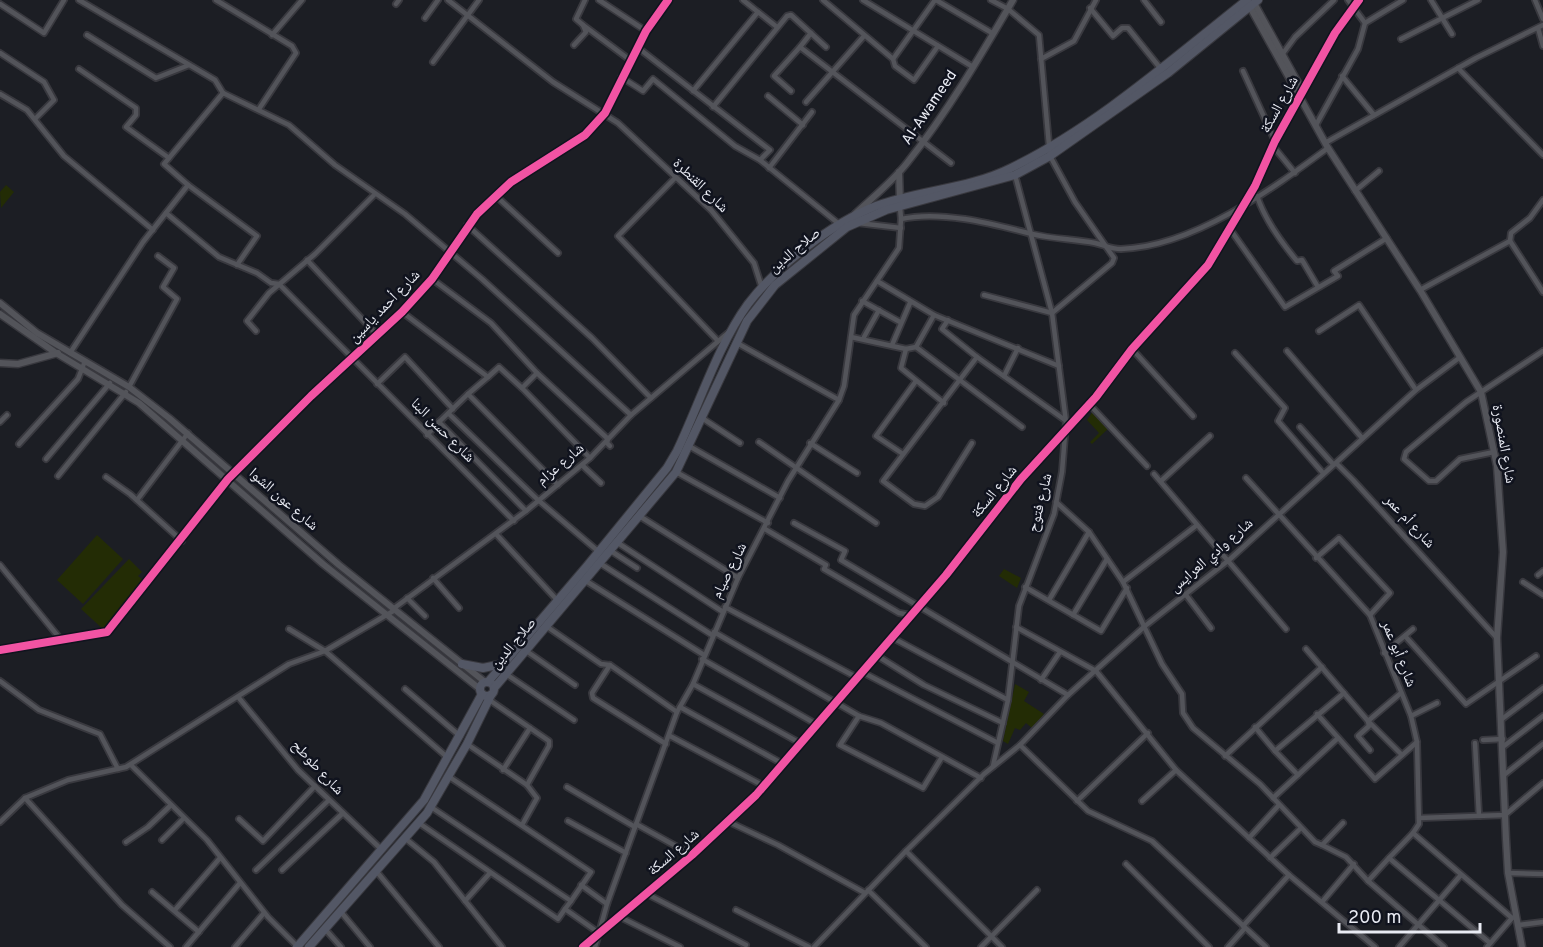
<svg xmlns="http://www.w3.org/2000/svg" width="1543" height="947" font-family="Overpass,'Noto Naskh Arabic',sans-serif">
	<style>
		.green { fill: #232c05 }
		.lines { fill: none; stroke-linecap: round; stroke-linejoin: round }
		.street-casing { stroke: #39393f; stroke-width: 8 }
		.secondary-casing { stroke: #39393f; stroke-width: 9 }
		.highway-casing { stroke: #39393f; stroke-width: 10 }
		.street { stroke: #53545a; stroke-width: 4.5 }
		.secondary { stroke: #53545a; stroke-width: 6 }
		.highway { stroke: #535765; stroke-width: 8 }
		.cycleway-casing { stroke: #10131e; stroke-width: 11 }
		.cycleway { stroke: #f153a3; stroke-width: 8 }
		.labels { text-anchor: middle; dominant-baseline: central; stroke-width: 5; stroke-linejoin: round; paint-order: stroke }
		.street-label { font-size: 15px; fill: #e9ebf3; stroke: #10131e }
	</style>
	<rect width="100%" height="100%" fill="#1c1e24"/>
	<g class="green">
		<polygon points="6,185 14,192 1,208 0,192"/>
		<polygon points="1093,411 1109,428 1092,444 1090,442 1099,433 1087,420"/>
		<polygon points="97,535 123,559 83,604 57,580"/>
		<polygon points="129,559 142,572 138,576 143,580 104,630 81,609"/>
		<polygon points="1004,569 1021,578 1017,588 999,576"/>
		<polygon points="1015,684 1029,692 1024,701 1044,714 1032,728 1026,723 1020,730 1015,728 1008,744 1003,741"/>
	</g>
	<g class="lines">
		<defs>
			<g id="street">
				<polyline points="79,0 215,80 223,93"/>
				<polyline points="216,0 292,46 296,53 259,109"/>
				<polyline points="448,0 553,82 618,123 711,210 754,263 762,288"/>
				<polyline points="599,0 646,31"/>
				<polyline points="743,0 758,12"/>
				<polyline points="823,0 893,59 895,66 914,80 938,46"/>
				<polyline points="863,0 973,67"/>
				<polyline points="936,0 992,33"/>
				<polyline points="1144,0 1161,22"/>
				<polyline points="1348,0 1365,23"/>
				<polyline points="1431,0 1452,34"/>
				<polyline points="1535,0 1543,19"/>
				<polyline points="0,4 44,33 64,0"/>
				<polyline points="396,4 399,0"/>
				<polyline points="1090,8 1113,36 1122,28 1128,28 1161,69"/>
				<polyline points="425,18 438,0"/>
				<polyline points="583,25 630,60"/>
				<polyline points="1538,28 1543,46"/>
				<polyline points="87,35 156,78 189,65"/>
				<polyline points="272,35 302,0"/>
				<polyline points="1401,39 1478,0"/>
				<polyline points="574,45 586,32 583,25 576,19 585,0"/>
				<polyline points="637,47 770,150 760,160"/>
				<polyline points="800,47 811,33"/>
				<polyline points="0,53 44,82 54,100 36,118"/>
				<polyline points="1281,56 1295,37 1334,0"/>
				<polyline points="893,59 935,0"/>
				<polyline points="1041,59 1074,41 1096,0"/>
				<polyline points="433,62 479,0"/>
				<polyline points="1458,68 1543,155"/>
				<polyline points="79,69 136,108 136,115 126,127 169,158"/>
				<polyline points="1243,71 1275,141"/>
				<polyline points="1342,76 1374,115"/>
				<polyline points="621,77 643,91 653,79 735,146 760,160 839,224"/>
				<polyline points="693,91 758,12 777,27"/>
				<polyline points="791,91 774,76 800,47 951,163"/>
				<polyline points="0,94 27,110 64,156 153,230"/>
				<polyline points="768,96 803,125"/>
				<polyline points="806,102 864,36"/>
				<polyline points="713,107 787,16 791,15 826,47"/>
				<polyline points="1316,125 1358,49 1365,23 1403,0"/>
				<polyline points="1325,143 1476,58 1543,25"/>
				<polyline points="1273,146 1295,173"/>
				<polyline points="769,168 812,112"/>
				<polyline points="675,178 618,236 718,341"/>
				<polyline points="188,185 257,236 237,265"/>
				<polyline points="1355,191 1379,171"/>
				<polyline points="496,196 558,253"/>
				<path d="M1257,196C1265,220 1281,242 1297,261L1302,260L1318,287"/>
				<path d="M900,207L901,219C941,210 993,224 1032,234C1053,239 1074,239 1095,243C1104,245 1111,249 1121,249C1193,247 1272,189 1328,148"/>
				<polyline points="166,213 219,257 257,273 271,283 279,284 514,521"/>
				<polyline points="858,223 901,228"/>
				<polyline points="467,225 592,338 651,398"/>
				<polyline points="1230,229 1285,307 1338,276 1334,271 1387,238"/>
				<polyline points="1510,241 1543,292"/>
				<polyline points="307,260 378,336"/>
				<polyline points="432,279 491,323 537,373 522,388 590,458"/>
				<polyline points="877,281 934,315 1059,366"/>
				<polyline points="1420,290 1510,241 1511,233 1530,218 1543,200"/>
				<polyline points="984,295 1052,313 1112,263 1114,258 1075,202 1050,156 1039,35 1008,9 991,0"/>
				<polyline points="862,301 900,322"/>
				<polyline points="402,312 488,377 468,394 558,485"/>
				<polyline points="948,320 942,329 977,357 1065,420"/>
				<polyline points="256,331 247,321 269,293 315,254 375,194"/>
				<polyline points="1319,331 1359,305 1416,390"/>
				<polyline points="851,337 906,349 916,347 1022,427"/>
				<polyline points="864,337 879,310"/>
				<polyline points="737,343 839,400"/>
				<polyline points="892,345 910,303"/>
				<polyline points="916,347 934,315"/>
				<polyline points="906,349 901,368 944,403"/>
				<polyline points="1132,349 1193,416"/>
				<polyline points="1287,351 1362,438"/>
				<polyline points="70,353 143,242 188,185 164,164 223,93 289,125 335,165 405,214 482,279 631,415"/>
				<polyline points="1235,353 1285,408 1278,421 1323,473"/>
				<polyline points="537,373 608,439 607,443 610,446"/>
				<polyline points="1004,376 1018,348"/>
				<polyline points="488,377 499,367 522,388"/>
				<polyline points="377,384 405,357 453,409"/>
				<polyline points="129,387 177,299 163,287 174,268 158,256"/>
				<polyline points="468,394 439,422 526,511"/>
				<polyline points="1089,404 1147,466"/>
				<polyline points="449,414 538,500 599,552"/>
				<polyline points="702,418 740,443"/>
				<polyline points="0,422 7,415"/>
				<polyline points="1300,427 1333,464 1337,464 1353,480 1497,638"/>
				<polyline points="427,435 439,422"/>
				<polyline points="759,442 876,523"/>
				<polyline points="810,443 857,473"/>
				<polyline points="972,443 938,497 925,506 914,504 883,481 977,357"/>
				<polyline points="19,444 78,379 85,361"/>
				<polyline points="689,446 780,498"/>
				<polyline points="1494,452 1460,459 1436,481 1429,481 1404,459 1406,452 1466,402 1543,351"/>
				<polyline points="903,454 876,436 916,381"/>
				<polyline points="46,459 110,383"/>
				<polyline points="582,465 601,483"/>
				<polyline points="676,472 768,523"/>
				<polyline points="1154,474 1286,629"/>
				<polyline points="58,476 126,392"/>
				<polyline points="106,477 130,494 182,541"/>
				<polyline points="1246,478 1370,615 1411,716 1417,742 1419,824 1413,833"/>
				<polyline points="1161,481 1210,436"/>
				<polyline points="137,500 188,433"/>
				<polyline points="1056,502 1089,532 1123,582 1162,664 1182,694 1183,713 1193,728 1260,784 1315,842 1322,845 1343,823"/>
				<polyline points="641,517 738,578"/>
				<polyline points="794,523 845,551 841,560 1068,695"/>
				<polyline points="765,529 826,565 824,569 899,613 910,615"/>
				<polyline points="496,534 557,600"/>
				<polyline points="618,543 723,612"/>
				<polyline points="611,551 637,568"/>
				<polyline points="1316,558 1339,538 1390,593 1370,615"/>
				<polyline points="601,564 712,635"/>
				<polyline points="0,565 62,641"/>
				<polyline points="1538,575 1543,571"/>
				<polyline points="433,578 459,608"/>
				<polyline points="586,581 704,655"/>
				<polyline points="1123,582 1197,525"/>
				<polyline points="1523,582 1543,595"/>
				<polyline points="1025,587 1101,631 1127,588"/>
				<polyline points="1186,595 1211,628"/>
				<polyline points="407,598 425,616"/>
				<polyline points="1049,600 1089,532"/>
				<polyline points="725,607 856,677"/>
				<polyline points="393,609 526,511 590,458 631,415 728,333"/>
				<polyline points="1073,615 1107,559"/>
				<polyline points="546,626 601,664 610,665 677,712"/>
				<polyline points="1016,627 1096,671 1176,770 1289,875 1375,947"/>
				<polyline points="289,629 325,651 447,757"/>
				<polyline points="714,632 859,716 881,723 981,778"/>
				<polyline points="1405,636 1466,704 1536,656"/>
				<polyline points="891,637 1008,700"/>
				<polyline points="1306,649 1368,721 1402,755"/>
				<polyline points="0,650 107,632 228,479 311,396 402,312 432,279 477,214 511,182 585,135 605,113 646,31 668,0"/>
				<polyline points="525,650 575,685"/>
				<polyline points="1384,653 1413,629"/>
				<polyline points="876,655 924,685 1003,723"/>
				<polyline points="702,659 816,724"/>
				<polyline points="610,665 592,693 593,698 666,744"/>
				<polyline points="862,672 998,743"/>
				<polyline points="506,674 574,720"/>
				<polyline points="1041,680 1060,652"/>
				<polyline points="0,681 39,710 100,734 118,769"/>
				<polyline points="693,684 800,743"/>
				<polyline points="405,689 460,736"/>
				<polyline points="239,698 298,770 382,850"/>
				<polyline points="488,699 549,741 549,746 527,785 537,798 522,825"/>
				<polyline points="680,707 783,764"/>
				<polyline points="1317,714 1375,779 1417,742"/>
				<polyline points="859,716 840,745 923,788 942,757"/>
				<polyline points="1411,716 1437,703"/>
				<polyline points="1502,719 1543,688"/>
				<polyline points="1255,727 1275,751 1344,693"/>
				<polyline points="670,736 764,786"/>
				<polyline points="1483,740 1503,739"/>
				<polyline points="1475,743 1479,816"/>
				<polyline points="467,744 527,785"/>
				<polyline points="1020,745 1088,811 1152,841 1266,947"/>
				<polyline points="1504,746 1543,716"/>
				<polyline points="1370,750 1358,736 1369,726 1368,721 1401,693"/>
				<polyline points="1275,751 1298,775"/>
				<polyline points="1225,756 1322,667"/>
				<polyline points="131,765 207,840 268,917 297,946"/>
				<polyline points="993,766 1008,700 1019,606 1054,514 1062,472 1066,422 1052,313 1015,175"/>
				<polyline points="503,770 530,728"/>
				<polyline points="1504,775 1543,744"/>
				<polyline points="448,776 591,872 571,901"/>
				<polyline points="567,787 635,827"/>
				<polyline points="25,798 122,905 170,947"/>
				<polyline points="1273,798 1338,738"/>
				<polyline points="1077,801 1148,733"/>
				<polyline points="1142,801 1176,770"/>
				<polyline points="431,807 571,901 565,909 599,933"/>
				<polyline points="1419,818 1505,815 1543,783"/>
				<polyline points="239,819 263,841 315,786"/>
				<polyline points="568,821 626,853"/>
				<polyline points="0,822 25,798 68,780 126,767 289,664 325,651 395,610"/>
				<polyline points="729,822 778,845 865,893"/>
				<polyline points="419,823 558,919 565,909"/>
				<polyline points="636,824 692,855"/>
				<polyline points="1249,838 1279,805"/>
				<polyline points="406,839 434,862 502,947"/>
				<polyline points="162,840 184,818"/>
				<polyline points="126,842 148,827 171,805"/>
				<polyline points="1322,845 1346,857 1368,881 1444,947"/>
				<polyline points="906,851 1002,947"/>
				<polyline points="1270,858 1301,828"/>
				<polyline points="1126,864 1209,947"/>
				<polyline points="256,870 329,800"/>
				<polyline points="282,870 343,813"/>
				<polyline points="377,872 439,947"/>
				<polyline points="1508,873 1543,874"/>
				<polyline points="1368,881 1389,858"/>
				<polyline points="581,885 607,904"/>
				<polyline points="868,890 926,947"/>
				<polyline points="152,892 199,932"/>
				<polyline points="647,894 746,945"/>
				<polyline points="465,901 490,873"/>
				<polyline points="1322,902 1354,864"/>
				<polyline points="175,910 220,858"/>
				<polyline points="736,910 809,947"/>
				<polyline points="341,912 370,947"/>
				<polyline points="620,917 680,947"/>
				<polyline points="1519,925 1543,922"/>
				<polyline points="1243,926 1289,875"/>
				<polyline points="325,929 341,947"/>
				<polyline points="1490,943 1389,858 1413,833 1512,918"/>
				<polyline points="186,947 240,883"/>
				<polyline points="235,947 264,913"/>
				<polyline points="583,947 692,855 756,795 946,575 1021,479 1096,397 1132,349 1208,265 1255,186 1275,141 1335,33 1359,0"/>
				<polyline points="595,947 607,904 677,712 693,684 738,578 788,481 839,400 844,386 854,315 899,248 901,219"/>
				<polyline points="814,947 906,851 984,774 1020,745 1068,695 1145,626 1229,560 1416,390 1459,358"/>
				<polyline points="981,947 1037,890"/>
				<polyline points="1228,947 1245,928"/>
				<polyline points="1399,947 1460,876"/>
				<polyline points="1487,947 1512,918"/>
			</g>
			<g id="secondary">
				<polyline points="1254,3 1302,90"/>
				<polyline points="1250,7 1328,148 1420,290 1481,392 1497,466 1503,552 1497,638 1506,839 1508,873 1522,947"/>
				<polyline points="899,172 900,201"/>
				<path d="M855,214C872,198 892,182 907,163C947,113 981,55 1013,0"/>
				<polyline points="0,303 37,333 129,387 169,418 339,565 485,682"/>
				<polyline points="0,314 56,353 139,403 323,564 480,689"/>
				<polyline points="0,363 18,364 58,353"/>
			</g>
			<g id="highway">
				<polyline points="462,664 483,668 502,664"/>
				<circle cx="487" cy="689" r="7"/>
				<path d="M488,682L587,566L667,468L677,451C699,405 718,345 748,304C777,266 832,223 876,206C920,190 969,189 1011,168C1097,126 1172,59 1247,0"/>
				<polyline points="495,687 676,472 747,321 775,285 847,227 886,210 1015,175 1050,156 1168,73 1258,0"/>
				<polyline points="297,947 424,800 482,694"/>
				<polyline points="309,947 427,813 467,744 491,695"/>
			</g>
		</defs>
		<use href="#street" class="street-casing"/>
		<use href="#secondary" class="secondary-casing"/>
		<use href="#highway" class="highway-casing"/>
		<use href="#street" class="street"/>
		<use href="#secondary" class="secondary"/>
		<use href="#highway" class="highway"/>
		<defs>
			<g id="cycleway">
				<polyline points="0,650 107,632 228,479 311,396 402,312 432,279 477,214 511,182 585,135 605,113 646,31 668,0"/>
				<polyline points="583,947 692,855 756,795 946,575 1021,479 1096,397 1132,349 1208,265 1255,186 1275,141 1335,33 1359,0"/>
			</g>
		</defs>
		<use href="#cycleway" class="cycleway-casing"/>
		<use href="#cycleway" class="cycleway"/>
	</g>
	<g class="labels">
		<g class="street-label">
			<text transform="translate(1280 105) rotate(-61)">شارع السكة</text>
			<text transform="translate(930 108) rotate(-56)">Al-Awameed</text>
			<text transform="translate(700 186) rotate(44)">شارع القنطرة</text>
			<text transform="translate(795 251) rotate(-40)">صلاح الدين</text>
			<text transform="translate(385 307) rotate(-46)">شارع أحمد ياسين</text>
			<text transform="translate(442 431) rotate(45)">شارع حسن البنا</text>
			<text transform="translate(1503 444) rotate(80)">شارع المنصورة</text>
			<text transform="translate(561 465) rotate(-40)">شارع عزام</text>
			<text transform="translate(995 492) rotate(-51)">شارع السكة</text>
			<text transform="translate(283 500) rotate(41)">شارع عون الشوا</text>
			<text transform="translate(1041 503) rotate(-76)">شارع فتوح</text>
			<text transform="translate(1409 522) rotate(47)">شارع أم عمر</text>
			<text transform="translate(1212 556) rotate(-41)">شارع وادي العرايس</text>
			<text transform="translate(730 571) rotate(-63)">شارع صيام</text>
			<text transform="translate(514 644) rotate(-50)">صلاح الدين</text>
			<text transform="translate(1398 654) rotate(68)">شارع أبو عمر</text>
			<text transform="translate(317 768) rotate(47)">شارع طوطح</text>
			<text transform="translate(674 853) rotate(-41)">شارع السكة</text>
		</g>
	</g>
	<path d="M1339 923v9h141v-9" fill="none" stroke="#e9ebf3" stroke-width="3"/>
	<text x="1348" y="923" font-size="18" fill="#e9ebf3" stroke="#10131e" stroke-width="4.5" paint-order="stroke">200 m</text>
</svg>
